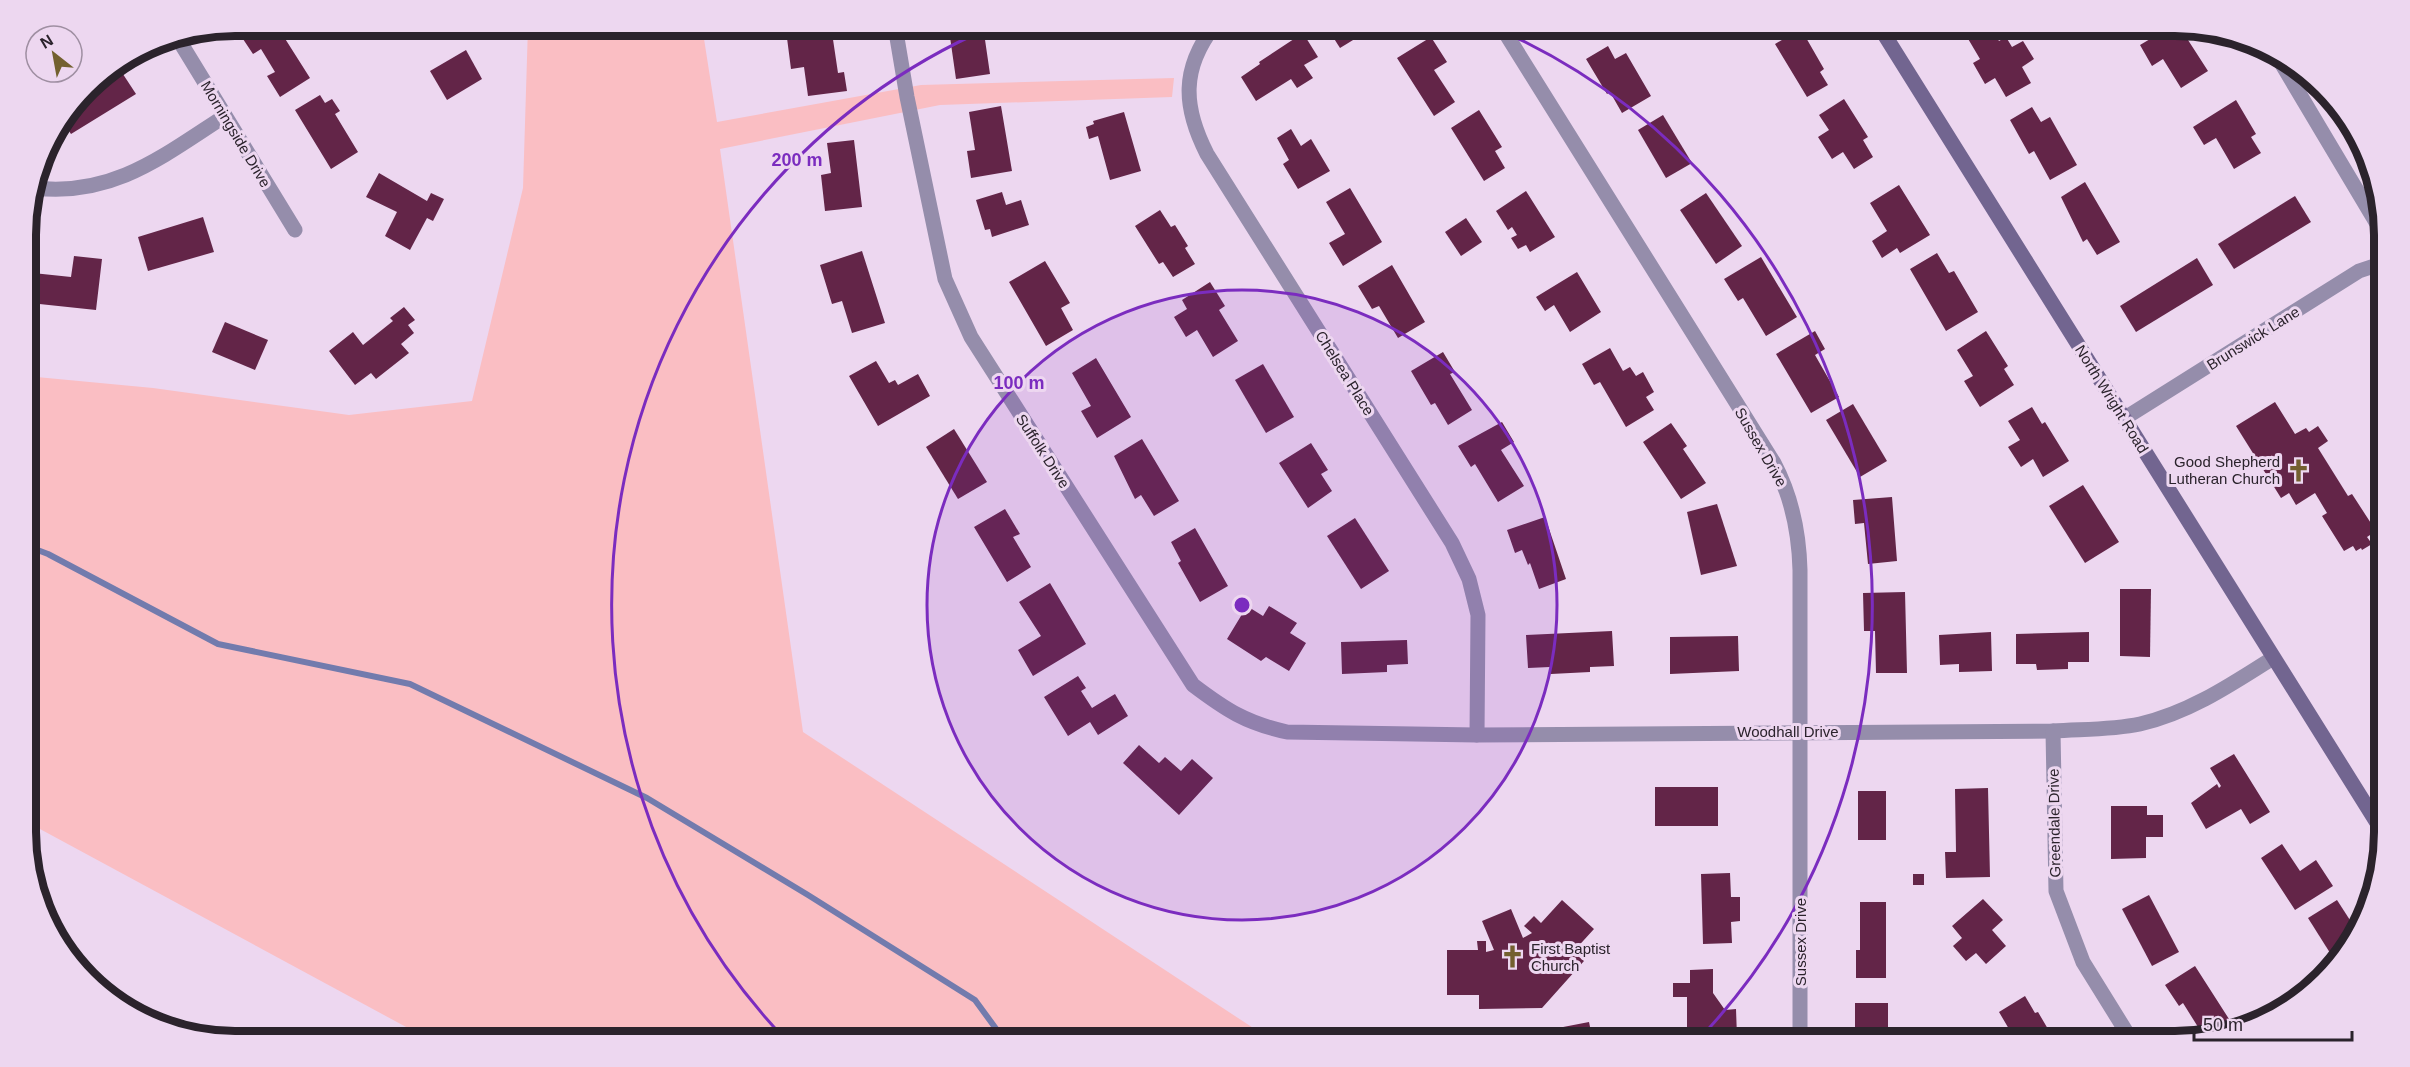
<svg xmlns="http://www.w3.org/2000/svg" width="2410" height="1067" font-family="Helvetica,sans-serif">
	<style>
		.built { fill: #e6cae9 }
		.green { fill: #fabec3 }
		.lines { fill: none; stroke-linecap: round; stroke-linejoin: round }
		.stream { stroke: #727bad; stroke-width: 6 }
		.building { fill: #632548 }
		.street { stroke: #958dab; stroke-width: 15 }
		.secondary { stroke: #726590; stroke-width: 15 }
		.ring { fill: none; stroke: #7b2cbf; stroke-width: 3 }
		.labels { text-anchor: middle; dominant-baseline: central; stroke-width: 6; stroke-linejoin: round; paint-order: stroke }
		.street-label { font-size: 15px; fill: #2b232c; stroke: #edd7f0 }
		.poi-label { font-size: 15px; fill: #2b232c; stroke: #edd7f0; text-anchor: end }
		.rim { fill: none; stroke: #2b232c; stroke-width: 8 }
		.centre { fill: #7b2cbf; stroke: #edd7f0; stroke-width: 3 }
		.ring-label { font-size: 18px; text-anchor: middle; font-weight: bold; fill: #7b2cbf; stroke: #edd7f0; stroke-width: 6; stroke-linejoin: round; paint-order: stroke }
	</style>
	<rect width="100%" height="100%" fill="#edd7f0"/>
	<polygon class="built" points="2319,90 2341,108 2368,172"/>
	<polygon class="green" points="528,26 702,26 717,122 921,85 1174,78 1172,97 940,105 720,149 803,732 1273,1041 432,1041 27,822 26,376 153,388 349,415 472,401 523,188"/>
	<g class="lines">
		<polyline class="stream" points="27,546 48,554 218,644 410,684 647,798 808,895 975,1000 1005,1041"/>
	</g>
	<g class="building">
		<polygon points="257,26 277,26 310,78 280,97 267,76 275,72 261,49 253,54 241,36"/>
		<polygon points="797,26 831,26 838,73 844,72 847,91 808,96 804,67 791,69 787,38 799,37"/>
		<polygon points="953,26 983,26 990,74 956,79 949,30 953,29"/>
		<polygon points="1326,26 1376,26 1340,48"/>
		<polygon points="1986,26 1990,26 1999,41 2006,37 2012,47 2023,41 2034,59 2022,67 2031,83 2006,97 1995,78 1985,84 1973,63 1980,59 1967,37"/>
		<polygon points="2172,26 2189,28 2194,37 2188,40 2208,71 2181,88 2163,59 2152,66 2140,45"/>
		<polygon points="1801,29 1824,69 1820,72 1828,85 1807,97 1775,44"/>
		<polygon points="1303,33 1318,57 1304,65 1313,78 1297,88 1291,79 1256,101 1241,77 1260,64 1259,62"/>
		<polygon points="1431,37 1447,62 1434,70 1455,102 1434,116 1397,58"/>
		<polygon points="1608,46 1615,59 1626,53 1651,96 1622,113 1610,92 1607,94 1586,59"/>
		<polygon points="466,50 482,79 447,100 430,71"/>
		<polygon points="117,65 136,94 71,134 63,122 97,78"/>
		<polygon points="320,95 325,103 332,99 340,111 335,114 358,152 331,169 295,110"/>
		<polygon points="1844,99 1868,137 1863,140 1873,157 1854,169 1843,152 1832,159 1818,137 1829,130 1819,115"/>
		<polygon points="2236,100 2256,134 2251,137 2261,153 2234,169 2216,138 2204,145 2193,127"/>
		<polygon points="1001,106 1012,171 971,178 967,151 975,150 969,112"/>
		<polygon points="2032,107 2041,122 2050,117 2077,165 2050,180 2034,151 2029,154 2010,120"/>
		<polygon points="1479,110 1502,147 1495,151 1505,168 1484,181 1451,128"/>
		<polygon points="1124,112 1141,171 1110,180 1098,136 1089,139 1086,127 1094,124 1093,121"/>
		<polygon points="1663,115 1692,163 1666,178 1638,130"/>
		<polygon points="1291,129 1301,146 1311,139 1330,171 1298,189 1283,164 1289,160 1277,138"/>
		<polygon points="854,140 862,207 825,211 821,175 831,173 827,143"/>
		<polygon points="379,173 427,201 431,193 444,199 433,221 427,218 410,250 385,236 397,212 366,197"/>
		<polygon points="2085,182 2120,242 2097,255 2087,239 2083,242 2061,197"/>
		<polygon points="1899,185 1930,235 1900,253 1897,248 1882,258 1872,241 1887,231 1870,203"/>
		<polygon points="1350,188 1382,242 1343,266 1329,243 1345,234 1326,202"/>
		<polygon points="1526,191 1555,237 1530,252 1526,245 1518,249 1511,238 1517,235 1512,227 1508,230 1496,211"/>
		<polygon points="1002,192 1006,205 1021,200 1029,225 992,237 990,229 985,230 976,200"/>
		<polygon points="1706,193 1742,246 1716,264 1680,210"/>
		<polygon points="2295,196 2311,222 2234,269 2218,244"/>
		<polygon points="1160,210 1171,227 1175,225 1188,246 1185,248 1195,264 1173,277 1163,262 1159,264 1135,226"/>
		<polygon points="203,217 214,252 148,271 138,237"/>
		<polygon points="1466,218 1482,242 1461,256 1445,232"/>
		<polygon points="862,251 885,323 852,333 842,301 832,304 820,265"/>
		<polygon points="1937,253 1949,273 1954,271 1978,312 1946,331 1910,269"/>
		<polygon points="74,256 102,259 96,310 30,303 33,273 71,277"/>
		<polygon points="1761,257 1797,317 1766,336 1743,298 1738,301 1724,279"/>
		<polygon points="2197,258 2213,285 2136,332 2120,306"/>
		<polygon points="1045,261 1070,303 1061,308 1073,330 1046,346 1009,282"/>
		<polygon points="1392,265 1425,322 1398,338 1379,306 1372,309 1358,286"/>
		<polygon points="1577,272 1601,312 1570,332 1554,305 1545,311 1536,297"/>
		<polygon points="1210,282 1225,306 1219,310 1238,341 1213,357 1197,330 1186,337 1174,317 1187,309 1182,300"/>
		<polygon points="404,307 415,320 408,325 414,333 401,344 409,353 376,379 371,373 355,385 329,351 353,332 363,345 393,321 390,318"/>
		<polygon points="225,322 268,340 255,370 212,352"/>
		<polygon points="1815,331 1825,349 1815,355 1839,397 1811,413 1776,354"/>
		<polygon points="1986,331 2008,366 2004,369 2014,385 1980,407 1964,381 1973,376 1957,350"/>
		<polygon points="1610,348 1623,371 1630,367 1636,376 1643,372 1654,392 1646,397 1654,410 1626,427 1600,382 1594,385 1582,364"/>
		<polygon points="1443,352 1455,372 1450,374 1472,410 1448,425 1435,403 1431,405 1411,371"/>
		<polygon points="1096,358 1131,417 1097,438 1081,411 1091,406 1072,373"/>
		<polygon points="876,361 889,383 895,380 898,385 918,374 930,396 878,426 849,376"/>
		<polygon points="1263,364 1294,417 1266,433 1235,380"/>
		<polygon points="2275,402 2295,434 2306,428 2309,432 2318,426 2328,441 2318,448 2348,496 2352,494 2376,531 2367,537 2372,544 2362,550 2361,548 2356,551 2353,546 2344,551 2322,516 2327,513 2315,493 2296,505 2289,493 2281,498 2236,426"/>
		<polygon points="1853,404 1887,461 1860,477 1826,420"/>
		<polygon points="2032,407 2042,424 2045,422 2069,461 2043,477 2033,459 2021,467 2008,447 2020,440 2008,421"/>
		<polygon points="1502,422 1514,442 1501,450 1524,486 1498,502 1475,464 1471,467 1458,446"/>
		<polygon points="1671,423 1687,446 1683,449 1706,483 1681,499 1643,442"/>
		<polygon points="954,429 987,482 958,499 926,447"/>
		<polygon points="1142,439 1179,501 1154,516 1141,495 1135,499 1114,456"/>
		<polygon points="1311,443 1328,470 1321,474 1332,491 1308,508 1279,463"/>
		<polygon points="2083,485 2119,542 2085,563 2049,506"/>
		<polygon points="1892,497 1897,561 1868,564 1864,523 1855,524 1853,500"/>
		<polygon points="1717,504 1737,566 1701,575 1687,512"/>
		<polygon points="1005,509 1020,534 1013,537 1031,567 1007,582 974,527"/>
		<polygon points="1545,517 1566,579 1539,589 1530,563 1528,565 1522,550 1515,553 1507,530"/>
		<polygon points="1355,518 1389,571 1361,589 1327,536"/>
		<polygon points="1195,528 1228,586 1200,602 1178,563 1181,561 1171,542"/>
		<polygon points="1050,583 1086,644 1033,676 1018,650 1041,636 1019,602"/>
		<polygon points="2120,589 2151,589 2150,657 2120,656"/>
		<polygon points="1905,592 1907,673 1876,673 1875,631 1864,631 1863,593"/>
		<polygon points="1247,606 1263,616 1269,606 1297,623 1290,633 1306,643 1289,671 1266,657 1261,661 1227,639"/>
		<polygon points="1612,631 1614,666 1590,667 1590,672 1551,674 1550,667 1528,668 1526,635"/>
		<polygon points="1991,632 1992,671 1959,672 1959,664 1940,665 1939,635"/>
		<polygon points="2089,632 2089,662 2068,662 2068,669 2037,670 2036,664 2016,664 2016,634"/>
		<polygon points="1738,636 1739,671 1670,674 1670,637"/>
		<polygon points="1407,640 1408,664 1387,665 1387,672 1342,674 1341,642"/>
		<polygon points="1078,676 1086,688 1081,691 1092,708 1115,694 1128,716 1098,735 1090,722 1068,736 1044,697"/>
		<polygon points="1139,745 1159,763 1165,757 1181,771 1192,759 1213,778 1179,815 1123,763"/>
		<polygon points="2234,754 2270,812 2250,824 2241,809 2206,829 2191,803 2217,784 2219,788 2221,786 2210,768"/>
		<rect x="1655" y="787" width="63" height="39"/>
		<polygon points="1988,788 1990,877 1946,878 1945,852 1956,852 1955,789"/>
		<rect x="1858" y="791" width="28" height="49"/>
		<polygon points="2111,806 2147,806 2147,815 2163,815 2163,837 2146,837 2146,858 2111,859"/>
		<polygon points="2282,844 2300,871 2316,860 2333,886 2295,910 2261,858"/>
		<polygon points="1730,873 1731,897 1740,897 1740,921 1731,922 1732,943 1703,944 1701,874"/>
		<rect x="1913" y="874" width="11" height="11"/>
		<polygon points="2149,895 2179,952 2152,966 2122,909"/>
		<polygon points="1983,899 2003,920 1992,930 2006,946 1986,964 1976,953 1966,961 1953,946 1962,938 1952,926"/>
		<polygon points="1562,900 1594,929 1573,952 1584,961 1542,1008 1479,1009 1479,995 1447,995 1447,950 1478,950 1477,941 1486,941 1486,952 1494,950 1482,921 1511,909 1523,938 1532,933 1524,926 1534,916 1541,923"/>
		<polygon points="2337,900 2357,931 2337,964 2308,918"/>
		<polygon points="1860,902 1886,902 1886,978 1856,978 1856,950 1860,950"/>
		<polygon points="2195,966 2229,1019 2203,1035 2183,1003 2179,1006 2165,985"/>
		<polygon points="1713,969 1713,993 1725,1010 1736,1009 1737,1037 1687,1037 1687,997 1673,997 1673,983 1690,983 1690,970"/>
		<polygon points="2025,996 2035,1013 2038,1012 2055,1041 2016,1041 1999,1012"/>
		<rect x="1855" y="1003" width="33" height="38"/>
		<polygon points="1589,1022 1593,1041 1561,1041 1558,1028"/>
	</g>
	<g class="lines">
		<g class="street">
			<path d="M895,26L907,97L945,279L971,337L1193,685C1226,710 1246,723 1287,732L1477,735L2053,731C2081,729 2112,730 2140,724C2189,713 2232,684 2273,658"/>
			<path d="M1214,26C1181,69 1183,107 1207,154L1452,543L1469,579L1478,615L1477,735"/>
			<path d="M1501,26L1774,463C1792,497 1799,532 1800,570V1041"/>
			<polyline points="177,37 295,230"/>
			<polyline points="2280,61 2383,234"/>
			<path d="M35,188C113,197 163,156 225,116"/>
			<polyline points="2125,418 2359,271 2383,263"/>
			<polyline points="2053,731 2056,891 2083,962 2132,1041"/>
		</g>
		<polyline class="secondary" points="1879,26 2384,834"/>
	</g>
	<circle cx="1242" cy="605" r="315" fill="#7b2cbf" fill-opacity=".12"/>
	<g class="ring">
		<circle cx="1242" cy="605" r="315"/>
		<path d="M785 1039A630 630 0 0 1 991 27M1493 27A630 630 0 0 1 1699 1039"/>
	</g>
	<defs>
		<symbol id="church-bare" viewBox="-9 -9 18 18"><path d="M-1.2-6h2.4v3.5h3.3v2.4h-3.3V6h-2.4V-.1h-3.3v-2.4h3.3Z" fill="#73602f" stroke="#edd7f0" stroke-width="2.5" paint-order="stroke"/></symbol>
	</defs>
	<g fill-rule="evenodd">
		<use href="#church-bare" x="2282" y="454" width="33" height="33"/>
		<use href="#church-bare" x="1496" y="940" width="33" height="33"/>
	</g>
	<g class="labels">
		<g class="street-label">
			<text transform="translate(236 134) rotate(59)">Morningside Drive</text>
			<text transform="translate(2253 338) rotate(-32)">Brunswick Lane</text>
			<text transform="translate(1345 373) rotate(58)">Chelsea Place</text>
			<text transform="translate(2112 399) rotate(58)">North Wright Road</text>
			<text transform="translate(1761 447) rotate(60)">Sussex Drive</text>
			<text transform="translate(1043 451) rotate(57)">Suffolk Drive</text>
			<text x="1788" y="731">Woodhall Drive</text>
			<text transform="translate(2054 823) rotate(-91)">Greendale Drive</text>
			<text transform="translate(1800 942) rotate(-90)">Sussex Drive</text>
		</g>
		<g class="poi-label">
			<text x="2280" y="461">Good Shepherd<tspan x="2280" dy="17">Lutheran Church</tspan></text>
			<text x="1531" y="948" text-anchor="start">First Baptist<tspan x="1531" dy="17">Church</tspan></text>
		</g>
	</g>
	<path d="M0 0H2410V1067H0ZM235 36H2175A199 199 0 0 1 2374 235V832A199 199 0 0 1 2175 1031H235A199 199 0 0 1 36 832V235A199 199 0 0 1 235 36Z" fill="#edd7f0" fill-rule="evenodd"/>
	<path class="rim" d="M235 36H2175A199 199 0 0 1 2374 235V832A199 199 0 0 1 2175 1031H235A199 199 0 0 1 36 832V235A199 199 0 0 1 235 36Z"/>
	<circle cx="1242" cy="605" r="9" class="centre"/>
	<g class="ring-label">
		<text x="797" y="166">200 m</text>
		<text x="1019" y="389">100 m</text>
	</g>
	<g transform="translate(54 54) rotate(329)"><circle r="28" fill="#edd7f0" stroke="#9f8fa2" stroke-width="1.5"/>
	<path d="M0-4.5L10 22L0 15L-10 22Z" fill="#73602f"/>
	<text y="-9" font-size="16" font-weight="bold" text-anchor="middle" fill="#2b232c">N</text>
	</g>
	<path d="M2194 1031v9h158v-9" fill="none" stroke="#2b232c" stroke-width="3"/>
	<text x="2203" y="1031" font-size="18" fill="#2b232c" stroke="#edd7f0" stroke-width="4.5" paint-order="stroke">50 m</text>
</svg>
